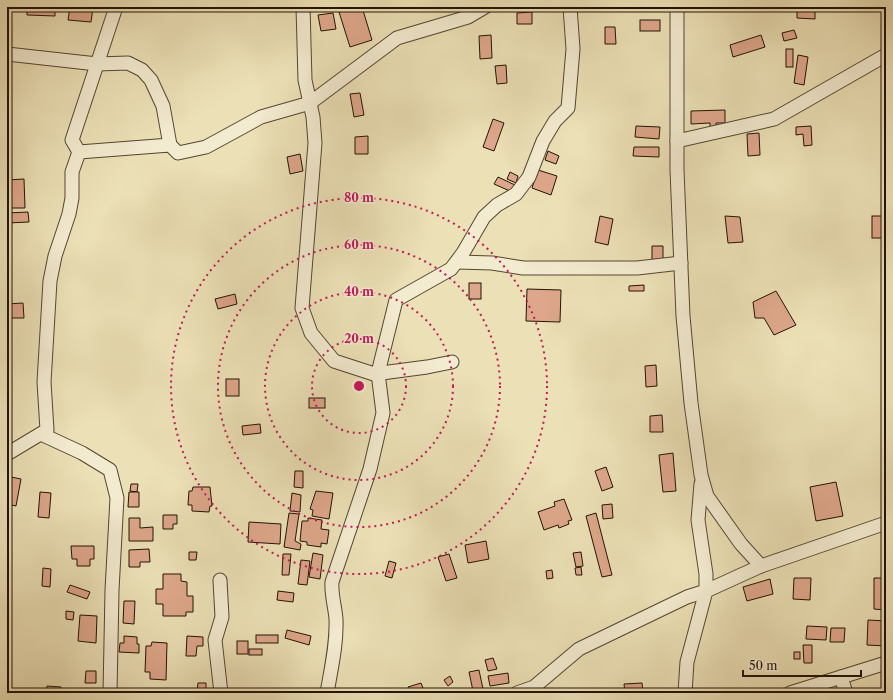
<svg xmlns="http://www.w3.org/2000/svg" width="893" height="700" font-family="'Libre Caslon Text',serif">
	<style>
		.building { fill: #dea78b; stroke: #221204 }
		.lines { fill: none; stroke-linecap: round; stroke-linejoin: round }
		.minor-casing { stroke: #544630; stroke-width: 15 }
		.minor { stroke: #f3ebd0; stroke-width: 13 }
		.ring { fill: none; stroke: #c2185b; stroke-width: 2; stroke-dasharray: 2 4 }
		.centre { fill: #c2185b; stroke: #f3ebd0; stroke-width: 2 }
		.ring-label { font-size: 12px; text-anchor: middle; font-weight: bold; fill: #c2185b; stroke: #f3ebd0; stroke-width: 3; stroke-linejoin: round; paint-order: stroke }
	</style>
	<rect width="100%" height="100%" fill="#ece0b6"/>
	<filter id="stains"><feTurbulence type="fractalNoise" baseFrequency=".005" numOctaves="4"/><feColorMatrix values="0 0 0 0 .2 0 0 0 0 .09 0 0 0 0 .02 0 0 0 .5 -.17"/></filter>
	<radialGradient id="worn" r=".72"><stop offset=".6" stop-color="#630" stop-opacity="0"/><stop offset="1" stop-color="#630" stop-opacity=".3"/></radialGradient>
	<g class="building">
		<polygon points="27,7 55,7 55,16 27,15"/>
		<polygon points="70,7 93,7 91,22 68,20"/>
		<polygon points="355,7 362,7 372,40 350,47 339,12"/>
		<polygon points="574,7 597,7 597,10 574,11"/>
		<polygon points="797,7 809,7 809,9 815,9 815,19 797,18"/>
		<polygon points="532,12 532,24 517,24 517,13"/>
		<polygon points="333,13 336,29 321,31 318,15"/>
		<rect x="640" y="20" width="20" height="11"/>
		<polygon points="605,27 615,27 616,44 605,44"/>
		<polygon points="794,30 797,38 784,41 782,33"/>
		<polygon points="491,35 492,58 480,59 479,36"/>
		<polygon points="761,35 765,47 733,57 730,45"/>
		<rect x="786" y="49" width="7" height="18"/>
		<polygon points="798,55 808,57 804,85 794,83"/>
		<polygon points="506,65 507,83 497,84 495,66"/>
		<polygon points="360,93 364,115 354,117 350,94"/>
		<polygon points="725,110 725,123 716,123 716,128 710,128 710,123 691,124 691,111"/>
		<polygon points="493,119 504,123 494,151 483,147"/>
		<polygon points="636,126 660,127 659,139 635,137"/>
		<polygon points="811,126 812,145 804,146 803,134 796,135 796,127"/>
		<polygon points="759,133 760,155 748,156 747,134"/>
		<polygon points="368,136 368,154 355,154 355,137"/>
		<polygon points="634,147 659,147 659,157 633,156"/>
		<polygon points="548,151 559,156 556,164 545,160"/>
		<polygon points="300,154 303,171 290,174 287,157"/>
		<polygon points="538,170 557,176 551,195 532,188"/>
		<polygon points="510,172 518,176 516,183 507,179"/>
		<polygon points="498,177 515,185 512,192 494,184"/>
		<polygon points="24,179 25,208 7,208 7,180"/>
		<polygon points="28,212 29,222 7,223 7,213"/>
		<polygon points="600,216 613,219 608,245 595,242"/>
		<polygon points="725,216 740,217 743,242 728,243"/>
		<rect x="872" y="216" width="14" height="22"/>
		<polygon points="652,246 663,246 663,262 652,263"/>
		<rect x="469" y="283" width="12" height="16"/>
		<polygon points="644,285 644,291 629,291 629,286"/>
		<polygon points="527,289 561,290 560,322 526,321"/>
		<polygon points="776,291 796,325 774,335 764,318 755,318 753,302"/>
		<polygon points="235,294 237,304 218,309 215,299"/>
		<polygon points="23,303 24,318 7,318 7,304"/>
		<polygon points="656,365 657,386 646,387 645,366"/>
		<rect x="226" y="379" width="13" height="17"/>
		<rect x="309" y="398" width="16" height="10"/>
		<polygon points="662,415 663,432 650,432 650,416"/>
		<polygon points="260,424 261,433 243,435 242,426"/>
		<polygon points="673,453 676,491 663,492 659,455"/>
		<polygon points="606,467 613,487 602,491 595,471"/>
		<polygon points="295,471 303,471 303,488 294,487"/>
		<polygon points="11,477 21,479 16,506 7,504"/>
		<polygon points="836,482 843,516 816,521 810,487"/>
		<polygon points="131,484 138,484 137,492 130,491"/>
		<polygon points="193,487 210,487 212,506 210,506 209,512 192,511 192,505 188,505 189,491 192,491"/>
		<polygon points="316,491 333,493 329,519 312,516 313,510 310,509"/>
		<polygon points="40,492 51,493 49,518 38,517"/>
		<polygon points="129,492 139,492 139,507 128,507"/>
		<polygon points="292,493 301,495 300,512 290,511"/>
		<polygon points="564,499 572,520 568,521 569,524 559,528 558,525 544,530 538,512 555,506 554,502"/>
		<polygon points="612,504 613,518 603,519 602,505"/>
		<polygon points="289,513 299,514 295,541 301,544 300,550 284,547"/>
		<polygon points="596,513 612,575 602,577 586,516"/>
		<polygon points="163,515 177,515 177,524 173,524 173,529 163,529"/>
		<polygon points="129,518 140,518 140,528 153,527 153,541 129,541"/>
		<polygon points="308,518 322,520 321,529 329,530 327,544 321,543 321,547 307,545 307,542 300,541 302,521 308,521"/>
		<polygon points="249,522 281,524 280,544 248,542"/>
		<polygon points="486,541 489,559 468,563 465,545"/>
		<polygon points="71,546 94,546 94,559 90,559 90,566 77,566 77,559 72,559"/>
		<polygon points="149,549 150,562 140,562 140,567 129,567 129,550"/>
		<polygon points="189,552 197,552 196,560 189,560"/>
		<polygon points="581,552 583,566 576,567 573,553"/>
		<polygon points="313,553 323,555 320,579 309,577"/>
		<polygon points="283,554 291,554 289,575 282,575"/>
		<polygon points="449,554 457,578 446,581 438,557"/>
		<polygon points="301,560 310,561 307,585 298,584"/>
		<polygon points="389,561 396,563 392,578 385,576"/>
		<polygon points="581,567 582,575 576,575 575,568"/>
		<polygon points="43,568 51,569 50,587 42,586"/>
		<polygon points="552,570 553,578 547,579 546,571"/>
		<polygon points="163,574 181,574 181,581 187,582 187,596 193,596 193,612 186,612 186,616 163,616 163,604 156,604 156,589 163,589"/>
		<polygon points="794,578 811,578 810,600 793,599"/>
		<polygon points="874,578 886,578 886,610 874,609"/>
		<polygon points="770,579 773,594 747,601 743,587"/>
		<polygon points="70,585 90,592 87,599 67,592"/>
		<polygon points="278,591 294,593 293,602 277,600"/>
		<polygon points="124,601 135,601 134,624 123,623"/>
		<polygon points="66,611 74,612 73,620 66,619"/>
		<polygon points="80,615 97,616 96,643 78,641"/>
		<polygon points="868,620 886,621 886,646 867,645"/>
		<polygon points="807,626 827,627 826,640 806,639"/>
		<polygon points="831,628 845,628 844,642 830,642"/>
		<polygon points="287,630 311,636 309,645 285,638"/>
		<rect x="256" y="635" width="22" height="8"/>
		<polygon points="124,636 137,637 137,644 139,644 139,653 119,652 120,643 124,643"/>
		<polygon points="187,636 203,637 203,646 197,646 196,656 186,656"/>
		<rect x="237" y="641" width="11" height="13"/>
		<polygon points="152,642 167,643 166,680 150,679 150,672 145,672 146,646 151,646"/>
		<polygon points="803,645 812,645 812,663 804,663"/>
		<rect x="249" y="649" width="13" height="6"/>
		<rect x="794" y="652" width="6" height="7"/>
		<polygon points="493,658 497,669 488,671 485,660"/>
		<polygon points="479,670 483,689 473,691 469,672"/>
		<polygon points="86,671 96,671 96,683 85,683"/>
		<polygon points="508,673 509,683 490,686 488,676"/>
		<polygon points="450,676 453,682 448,686 444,680"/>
		<polygon points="198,683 206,683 206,693 197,693"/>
		<polygon points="421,683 425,693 410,693 408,687"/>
		<polygon points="642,683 643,693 625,693 624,684"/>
		<polygon points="47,686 61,687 60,693 46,693"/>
	</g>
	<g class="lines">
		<defs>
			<g id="minor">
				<polyline points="303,7 305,80 313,117 315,143 302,308 311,333 334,361 374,374 427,367 452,362"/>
				<polyline points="677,7 677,170 683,316 691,403 701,475 707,496 741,544 761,566"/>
				<polyline points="7,54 97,64 128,63 142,70 151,80 163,106 170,145"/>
				<polyline points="677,141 774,119 886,55"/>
				<polyline points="79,152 170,145 178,153 206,147 261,117 310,103 397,38 468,17 485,7"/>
				<polyline points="457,262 492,263 523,268 637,268 681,263"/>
				<polyline points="41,434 82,453 110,470 117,498 112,590 110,693"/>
				<polyline points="7,454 47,430 44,382 50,281 55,256 69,214 72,198 72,172 79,152 72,140 116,7"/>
				<polyline points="220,580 222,617 215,640 221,693"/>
				<polyline points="841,677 846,693"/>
				<path d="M327,693C331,669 337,644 336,619C335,606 331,595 332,582L370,469L383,413L378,373L396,300L451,269L463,253L484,217L497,205L516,194L529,177L543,141L555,121L568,108L573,49L570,7"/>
				<polyline points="517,693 534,687 579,649 687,597 706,591 706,574 698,520 701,484"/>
				<polyline points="685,693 687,662 706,591 761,566 886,523"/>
				<polyline points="790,693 886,663"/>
			</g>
		</defs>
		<use href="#minor" class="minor-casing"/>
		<use href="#minor" class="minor"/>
	</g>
	<g class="ring">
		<circle cx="359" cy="386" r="47"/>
		<circle cx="359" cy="386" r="94"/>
		<circle cx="359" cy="386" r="141"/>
		<circle cx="359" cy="386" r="188"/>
	</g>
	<circle cx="359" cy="386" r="6" class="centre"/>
	<g class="ring-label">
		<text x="359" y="202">80 m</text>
		<text x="359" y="249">60 m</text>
		<text x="359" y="296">40 m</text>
		<text x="359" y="343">20 m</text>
	</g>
	<rect width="893" height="700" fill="none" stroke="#ece0b6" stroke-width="24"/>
	<rect x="8" y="8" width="877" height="684" fill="none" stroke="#221204" stroke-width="2"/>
	<rect x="12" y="12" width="869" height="676" fill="none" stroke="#221204"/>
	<path d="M743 670v6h118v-6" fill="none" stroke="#221204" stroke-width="2"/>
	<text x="749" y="670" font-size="12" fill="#221204" stroke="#f3ebd0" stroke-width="3" paint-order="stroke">50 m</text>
	<rect width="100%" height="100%" filter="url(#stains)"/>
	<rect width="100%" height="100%" fill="url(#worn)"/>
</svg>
